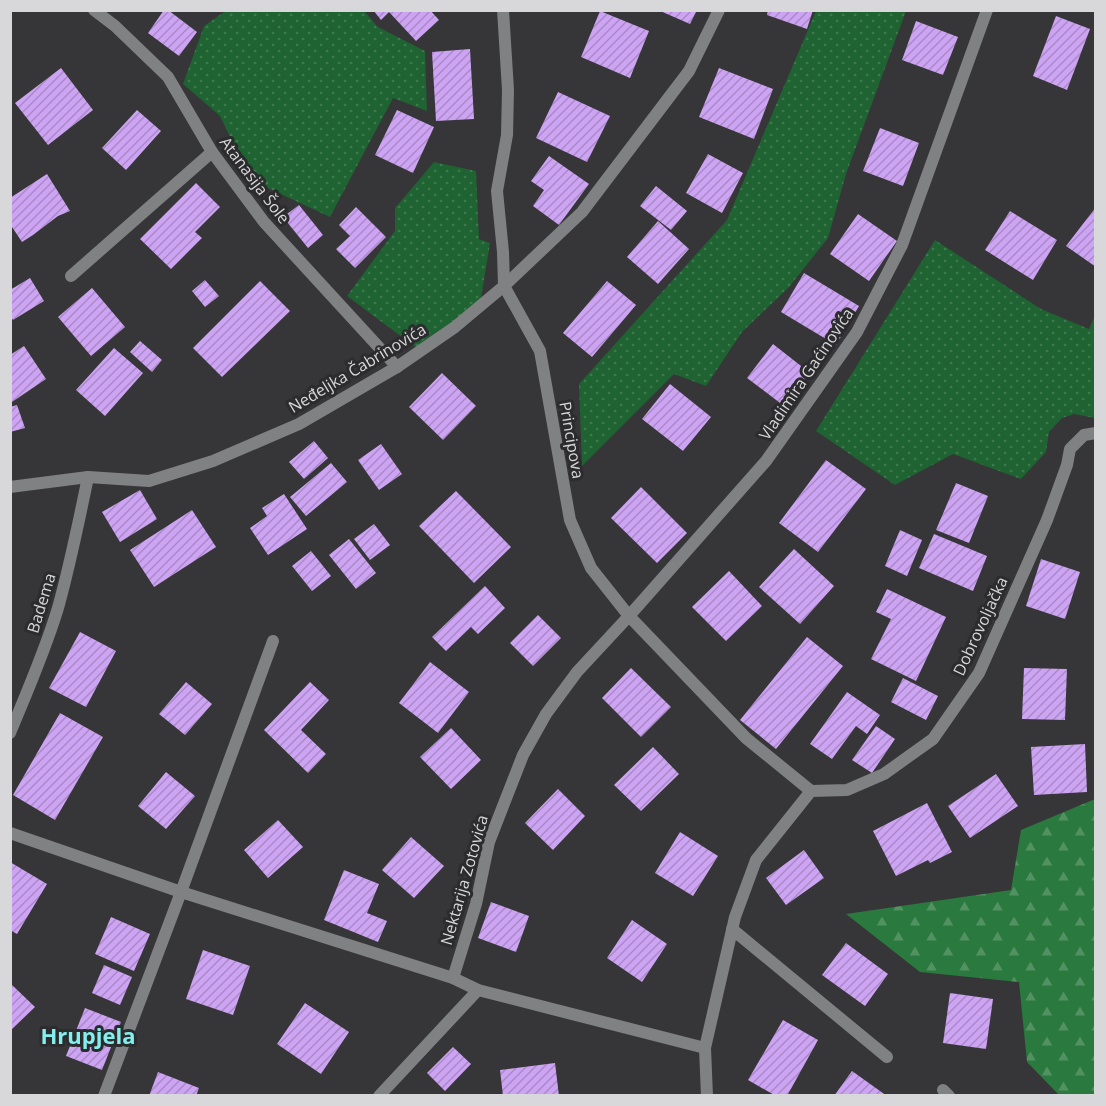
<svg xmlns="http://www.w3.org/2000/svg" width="1106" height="1106" font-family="'Open Sans',sans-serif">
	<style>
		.grass { fill: url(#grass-dots) }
		.forest { fill: url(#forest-firs) }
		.building { fill: url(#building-hatch) }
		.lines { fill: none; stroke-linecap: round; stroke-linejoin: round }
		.lane { stroke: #808182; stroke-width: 12 }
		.street { stroke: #808182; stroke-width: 12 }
		.labels { text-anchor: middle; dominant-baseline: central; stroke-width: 6; stroke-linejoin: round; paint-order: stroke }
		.street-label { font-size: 16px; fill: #d8d7d9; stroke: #2c2b2e }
		.district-label { font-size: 22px; font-weight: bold; fill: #83efee; stroke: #2c2b2e }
	</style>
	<defs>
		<pattern id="grass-dots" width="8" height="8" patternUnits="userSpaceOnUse" patternTransform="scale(1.5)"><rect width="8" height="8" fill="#1e6331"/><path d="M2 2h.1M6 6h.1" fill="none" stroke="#3e794e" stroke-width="1.8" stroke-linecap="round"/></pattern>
		<pattern id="forest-firs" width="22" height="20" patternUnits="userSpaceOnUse" patternTransform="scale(1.5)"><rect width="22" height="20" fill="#2a793e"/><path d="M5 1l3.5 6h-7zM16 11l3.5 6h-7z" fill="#529162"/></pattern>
		<pattern id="building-hatch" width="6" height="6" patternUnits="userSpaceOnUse" patternTransform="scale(1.5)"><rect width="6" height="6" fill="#cda3f3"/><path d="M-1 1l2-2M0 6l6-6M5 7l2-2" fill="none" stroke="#aa8ac6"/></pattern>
	</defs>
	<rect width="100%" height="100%" fill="#363538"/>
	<g class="grass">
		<polygon points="227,10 364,11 378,27 425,51 427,111 393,98 330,217 251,180 220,116 183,84 204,26"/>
		<polygon points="816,11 906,11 846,174 828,238 789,287 742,332 706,386 674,374 582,466 579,384 727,220"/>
		<polygon points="434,162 476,171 479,239 490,243 480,304 422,352 347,296 395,231 395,208"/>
		<polygon points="935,240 1041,309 1089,329 1095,315 1095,418 1074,414 1062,418 1049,432 1046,452 1021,479 953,454 895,485 816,431"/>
	</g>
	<polygon class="forest" points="1095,799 1095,1095 1059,1095 1027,1062 1019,982 920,972 846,914 1011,890 1021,830"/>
	<g class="building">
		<polygon points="164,10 168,10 197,32 179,56 148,33"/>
		<polygon points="373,10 430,10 439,20 416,41 389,12 381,20"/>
		<polygon points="658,10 697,10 690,24"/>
		<polygon points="768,10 813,10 807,29 767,15"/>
		<polygon points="600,11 649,31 630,78 581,57"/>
		<polygon points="1056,16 1090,29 1067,90 1033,76"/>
		<polygon points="916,21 958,37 943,75 902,60"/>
		<polygon points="470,49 474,119 436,121 432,52"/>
		<polygon points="61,68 93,110 48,145 15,103"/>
		<polygon points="719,68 773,89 754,139 699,117"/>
		<polygon points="558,92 610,116 587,162 536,138"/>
		<polygon points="137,110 161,131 126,170 102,148"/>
		<polygon points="397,110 434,127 413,173 375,155"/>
		<polygon points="880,128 919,143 903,186 863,171"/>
		<polygon points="708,154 743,173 722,213 686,193"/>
		<polygon points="549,156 589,184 559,225 533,206 544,190 531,181"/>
		<polygon points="47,174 70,211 58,216 33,235 22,242 10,224 10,198"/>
		<polygon points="196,183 220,207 195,232 202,238 171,269 140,239"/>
		<polygon points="656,186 687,211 671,230 640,206"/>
		<polygon points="299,205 323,235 308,248 283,217"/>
		<polygon points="356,207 386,237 355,268 336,249 350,236 339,225"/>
		<polygon points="1096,207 1096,267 1066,246"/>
		<polygon points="1010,211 1057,240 1033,280 985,250"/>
		<polygon points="858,214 897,241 869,281 830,254"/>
		<polygon points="658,221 689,249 658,284 627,257"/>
		<polygon points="804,273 859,306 836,345 781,312"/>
		<polygon points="30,278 44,301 13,320 10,316 10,290"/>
		<polygon points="205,280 219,296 205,307 192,291"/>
		<polygon points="260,281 290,311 222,377 193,348"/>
		<polygon points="607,281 636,305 592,357 563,333"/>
		<polygon points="92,288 125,327 91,356 58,317"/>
		<polygon points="140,341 162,360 152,372 130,352"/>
		<polygon points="773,344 810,373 784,406 747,378"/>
		<polygon points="24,346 46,379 12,402 10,399 10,355"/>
		<polygon points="114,348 143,373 105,416 76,390"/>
		<polygon points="442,373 476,406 443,440 409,407"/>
		<polygon points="670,384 711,417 683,451 642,419"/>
		<polygon points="17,405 25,428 10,432 10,407"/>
		<polygon points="314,441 328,458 304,479 289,462"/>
		<polygon points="381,444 402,474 379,490 358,460"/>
		<polygon points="826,460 866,489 818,552 779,523"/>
		<polygon points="331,463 347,482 306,516 290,497"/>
		<polygon points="956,483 988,496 969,543 936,530"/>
		<polygon points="641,487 687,533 657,563 611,518"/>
		<polygon points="140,490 157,519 120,542 102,512"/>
		<polygon points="456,491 511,547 474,583 419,526"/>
		<polygon points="284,494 307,529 268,555 250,528 267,516 262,508"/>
		<polygon points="192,510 216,547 154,587 130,550"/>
		<polygon points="374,524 390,545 370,560 354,539"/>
		<polygon points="900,530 922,540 907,576 885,566"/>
		<polygon points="934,534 987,556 973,591 919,568"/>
		<polygon points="349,539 376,573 356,589 329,555"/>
		<polygon points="794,549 834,586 800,624 759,587"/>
		<polygon points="311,551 331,576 312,591 292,566"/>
		<polygon points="1041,559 1080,572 1065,619 1026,606"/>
		<polygon points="729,571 762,606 726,641 692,607"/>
		<polygon points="485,586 505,608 478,634 471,627 446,651 432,637"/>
		<polygon points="887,589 946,617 916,681 871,659 891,619 876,612"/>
		<polygon points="538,615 561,638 533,666 510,643"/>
		<polygon points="80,632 116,651 86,707 49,688"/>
		<polygon points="807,637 843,666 776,749 740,720"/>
		<polygon points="430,662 469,692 438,733 399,703"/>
		<polygon points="631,668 671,707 641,737 602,698"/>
		<polygon points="1024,668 1067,669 1065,720 1022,719"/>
		<polygon points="903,678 938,696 926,720 891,702"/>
		<polygon points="186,682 212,704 185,735 159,714"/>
		<polygon points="310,682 329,700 301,730 326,754 308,773 264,730"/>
		<polygon points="847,692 880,715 867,734 856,726 832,759 810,744"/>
		<polygon points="60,713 103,737 55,820 13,795"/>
		<polygon points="876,726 895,739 872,773 852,760"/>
		<polygon points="451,728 481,760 451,789 420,757"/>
		<polygon points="1085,744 1087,792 1034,795 1031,747"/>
		<polygon points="653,747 679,774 641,811 614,785"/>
		<polygon points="166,772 195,796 166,829 138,806"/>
		<polygon points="996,774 1018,806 970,838 948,806"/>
		<polygon points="558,789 585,816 553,850 525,823"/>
		<polygon points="927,803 952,852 930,863 928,860 896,876 873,831"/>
		<polygon points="278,820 303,847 268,878 244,850"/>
		<polygon points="680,832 718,856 693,896 655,873"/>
		<polygon points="411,837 444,866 414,898 382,870"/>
		<polygon points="804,850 824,878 786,905 766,878"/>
		<polygon points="10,862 47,884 17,934 10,930"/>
		<polygon points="344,870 379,884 367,913 387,921 378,942 324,920"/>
		<polygon points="491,902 529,916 516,952 478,938"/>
		<polygon points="111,917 150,934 134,971 95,954"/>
		<polygon points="632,920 667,944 642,982 607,958"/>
		<polygon points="846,943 888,974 865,1006 822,975"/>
		<polygon points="203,950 250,966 233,1015 186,999"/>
		<polygon points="104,965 132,977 120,1005 92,993"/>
		<polygon points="10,983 35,1007 10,1031"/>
		<polygon points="950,993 993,999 986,1049 943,1043"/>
		<polygon points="305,1003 349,1032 321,1074 277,1044"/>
		<polygon points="85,1008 121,1022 102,1070 66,1056"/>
		<polygon points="783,1020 818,1040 787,1096 776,1096 748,1080"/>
		<polygon points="453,1047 471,1064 445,1091 427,1073"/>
		<polygon points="555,1063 559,1096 503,1096 500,1070"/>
		<polygon points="852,1071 887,1096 834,1096"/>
		<polygon points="158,1072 199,1088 196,1096 149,1096"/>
	</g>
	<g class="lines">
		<polyline class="lane" points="71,276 212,152"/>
		<g class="street">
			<polyline points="94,10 115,26 168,77 212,152 264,222 397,367"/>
			<polyline points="503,10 508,90 507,135 497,191 503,252 504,286 540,351 570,520 591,568 629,616 746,738 811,791"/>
			<polyline points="10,487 88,477 149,481 213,461 299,424 397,367 455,327 504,286 582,212 689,71 719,10"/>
			<path d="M10,733C27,692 45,651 58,608C70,565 79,521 88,477"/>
			<polyline points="10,833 181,892 453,978 478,990 705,1048"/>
			<polyline points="732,929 887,1057"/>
			<polyline points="453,978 476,904 489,842 523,755 546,714 577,672 629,616 766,461 857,332 902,245 987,10"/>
			<polyline points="943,1090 949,1096"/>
			<polyline points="104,1096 181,892 273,641"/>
			<polyline points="379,1096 478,990"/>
			<polyline points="707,1096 705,1048 735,917 756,860 811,791 847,790 884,774 933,739 979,673 1047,520 1067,465 1070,449 1084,435 1096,433"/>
		</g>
	</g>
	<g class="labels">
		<g class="street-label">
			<text transform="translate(255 180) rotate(53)">Atanasija Šole</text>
			<text transform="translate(357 368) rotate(-31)">Neđeljka Čabrinovića</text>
			<text transform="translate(806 374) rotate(-56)">Vladimira Gaćinovića</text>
			<text transform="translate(572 440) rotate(80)">Principova</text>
			<text transform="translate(41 603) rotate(-73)">Badema</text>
			<text transform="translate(980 626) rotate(-65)">Dobrovoljačka</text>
			<text transform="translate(464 880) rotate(-74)">Nektarija Zotovića</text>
		</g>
		<g class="district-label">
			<text x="88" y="1035">Hrupjela</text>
		</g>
	</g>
	<rect width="1106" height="1106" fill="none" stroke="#d8d7d9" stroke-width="24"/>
</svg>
